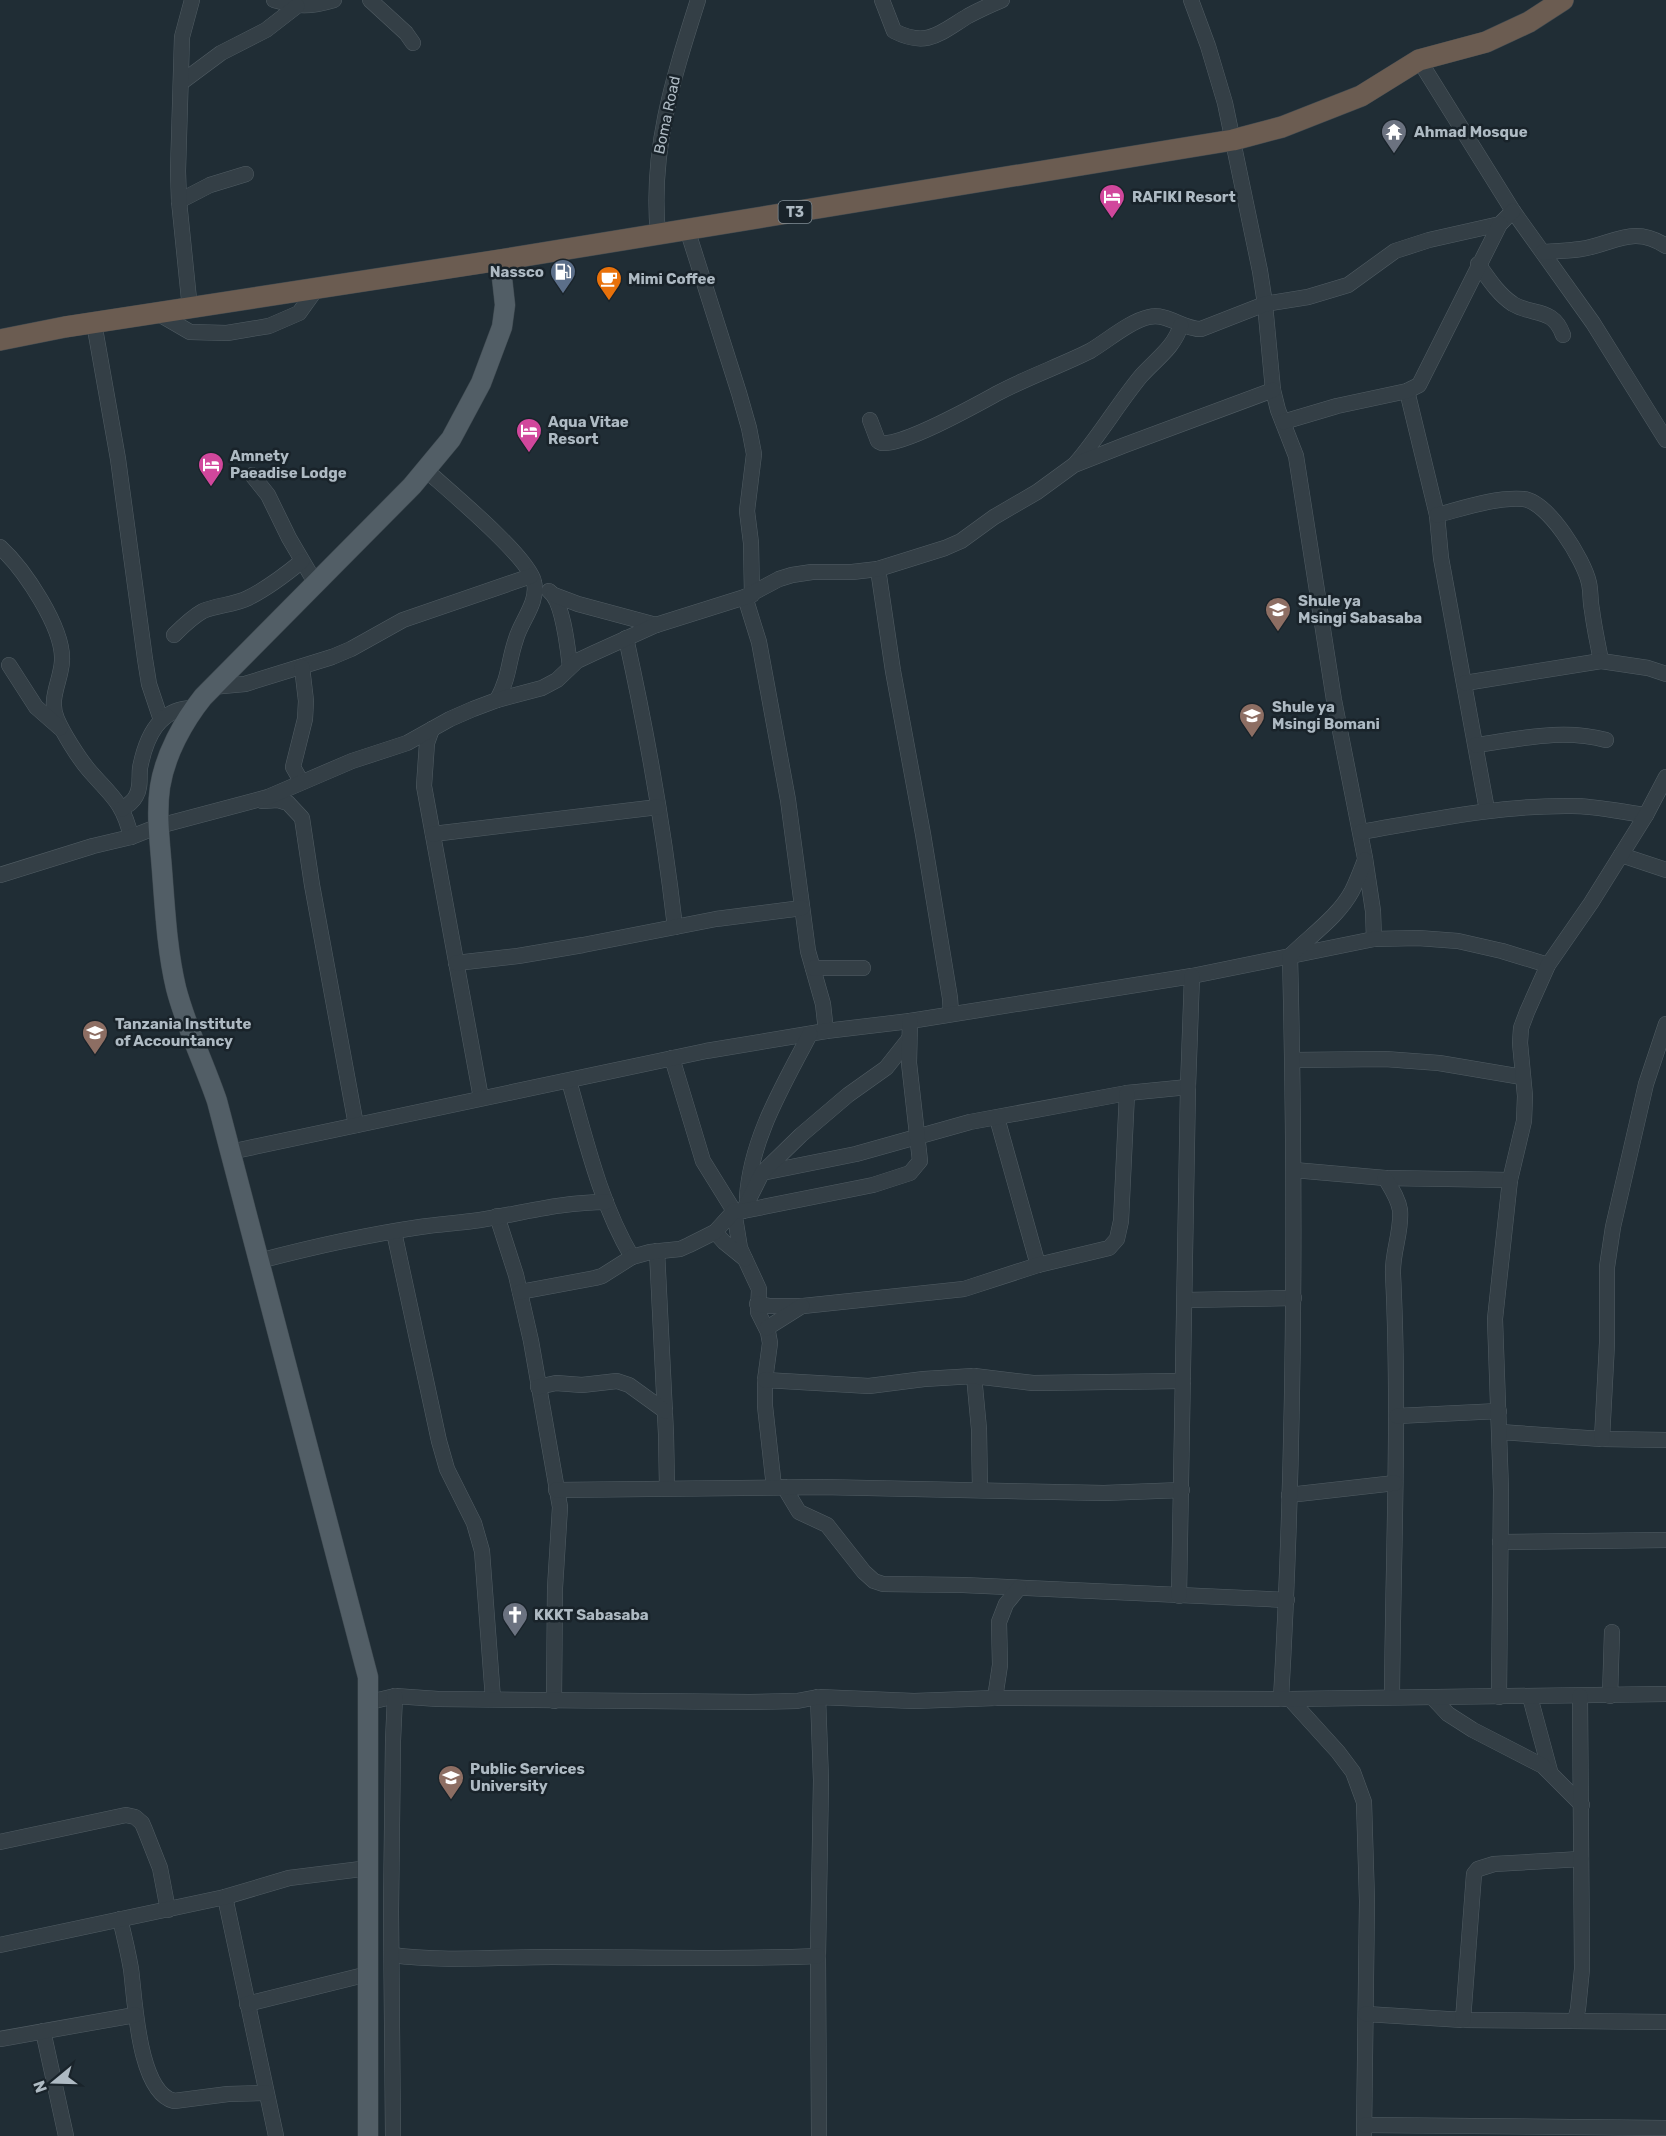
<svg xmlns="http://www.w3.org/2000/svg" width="1666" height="2136" font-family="Rubik,sans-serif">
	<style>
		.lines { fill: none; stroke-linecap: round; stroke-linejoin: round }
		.minor-casing { stroke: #515d64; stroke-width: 16 }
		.major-casing { stroke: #3d484f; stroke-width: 21 }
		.highway-casing { stroke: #3e4950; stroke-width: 22 }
		.minor { stroke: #343f46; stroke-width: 15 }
		.major { stroke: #525e66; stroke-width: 20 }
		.highway { stroke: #6b5c51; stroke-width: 21 }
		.labels { text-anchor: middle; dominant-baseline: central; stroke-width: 5; stroke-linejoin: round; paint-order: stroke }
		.shield { fill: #19232a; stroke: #818d95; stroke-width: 1.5 }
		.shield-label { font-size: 14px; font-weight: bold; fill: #aebac3 }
		.street-label { font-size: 15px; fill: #aebac3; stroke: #19232a }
		.poi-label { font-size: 15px; font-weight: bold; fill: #aebac3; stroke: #19232a; text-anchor: start }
	</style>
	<rect width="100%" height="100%" fill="#202d35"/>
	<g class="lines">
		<defs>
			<g id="minor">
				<path d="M274,0C299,7 310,7 334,0"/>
				<polyline points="370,0 406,33 413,43"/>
				<path d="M882,0L894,31C927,48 940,33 968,16C979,10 990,5 1002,0"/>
				<polyline points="1191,0 1208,46 1225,103 1260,271 1265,304 1273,390 1278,410 1296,456 1334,700 1365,858 1373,911 1374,939"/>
				<polyline points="1419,60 1513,211 1593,323 1666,440"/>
				<polyline points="182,82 221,53 266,30 297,6"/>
				<polyline points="179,201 210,185 246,174"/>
				<polyline points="687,229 739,393 749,428 754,454 747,511 751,543 752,595"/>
				<path d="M658,234C650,150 673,79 698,0"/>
				<path d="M1543,252C1556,251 1568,251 1581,249C1614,244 1633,224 1666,246"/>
				<path d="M1478,264C1488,278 1498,294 1513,304C1533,316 1553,307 1563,335"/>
				<polyline points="190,309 179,201 178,171 182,37 192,0"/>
				<polyline points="159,314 190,332 227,333 269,326 299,313 317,288"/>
				<polyline points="94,323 118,459 145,659 149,684 161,720"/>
				<polyline points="1407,391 1437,515 1441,558 1487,810"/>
				<path d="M870,420L878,441L882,443C905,445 976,405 998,393C1028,377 1060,366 1090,351C1107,341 1130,321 1149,317C1168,313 1182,329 1201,329L1265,304L1308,297L1348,285L1395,251L1429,240L1500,224L1513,211"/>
				<polyline points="1283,422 1337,406 1407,391 1419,385 1500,224"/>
				<path d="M1076,463C1100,435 1118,404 1141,376C1156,359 1174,348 1181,325"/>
				<path d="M426,470C448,490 529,557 534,582C539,602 521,621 516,639C508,662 510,676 497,700"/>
				<polyline points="252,475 268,495 289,538 316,584"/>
				<path d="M1437,515C1464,508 1495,497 1523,499C1548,501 1584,560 1589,583C1591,592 1590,601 1592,610C1594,627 1598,644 1601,661"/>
				<path d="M0,547C24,569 64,628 62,661C61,681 48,699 57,719C63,733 78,757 88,769C110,795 123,801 131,837"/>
				<polyline points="878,569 893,671 923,834 950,998 951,1014"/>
				<path d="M549,591C563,601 568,650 570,667"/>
				<polyline points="554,595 578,604 656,625"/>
				<polyline points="745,597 759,642 788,800 808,951 823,1004 826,1031"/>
				<path d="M174,635C183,626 192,617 203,611C217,605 234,605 248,598C268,588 285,575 302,561"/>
				<path d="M626,638C647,733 664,830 675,927"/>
				<polyline points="9,665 36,707 60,728"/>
				<polyline points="1465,683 1601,661 1648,668 1666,674"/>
				<polyline points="212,687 245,684 332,657 351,649 403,620 531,576"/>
				<polyline points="432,729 427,743 424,786 481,1098"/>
				<path d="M1476,745C1520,739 1563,728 1606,740"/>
				<polyline points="301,781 293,767 305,719 306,701 302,667"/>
				<polyline points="262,801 278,800 288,803 302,818 312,885 356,1125"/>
				<path d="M122,809C128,805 133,802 136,796C141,788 139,777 140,768C146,737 159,707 195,708"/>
				<path d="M1361,832C1431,820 1501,805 1572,806C1596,806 1622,812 1646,815"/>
				<polyline points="433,834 658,807"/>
				<polyline points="1621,855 1666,870"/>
				<polyline points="0,875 93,846 131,837 159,826 268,797 352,761 407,743 450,719 473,709 497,700 542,688 557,680 577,661 594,653 656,625 745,597 779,579 792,575 812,572 852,572 878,569 945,548 961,541 994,517 1037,492 1074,465 1125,445 1273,390"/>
				<polyline points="456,963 518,956 583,945 716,919 802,908"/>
				<polyline points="813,968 863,968"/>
				<polyline points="672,1058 703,1161 734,1211 740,1248 759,1289 758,1312 768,1332 770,1343 765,1380 765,1406 774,1487"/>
				<polyline points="1293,1060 1385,1059 1439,1063 1522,1077"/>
				<path d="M569,1081C586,1140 600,1203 632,1257"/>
				<polyline points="997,1118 1038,1265"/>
				<polyline points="230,1152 706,1051 826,1031 910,1021 1192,976 1374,939 1418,938 1458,941 1502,951 1548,965"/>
				<polyline points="1294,1170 1385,1178 1510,1180"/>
				<polyline points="762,1173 856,1154 970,1122 1127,1093 1188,1087"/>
				<path d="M1385,1178C1391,1188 1398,1198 1400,1210C1402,1232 1392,1252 1393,1274C1400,1415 1393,1555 1392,1697"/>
				<path d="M747,1197C751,1138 783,1086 810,1034"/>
				<polyline points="743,1211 762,1173 801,1135 848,1095 886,1068 909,1039"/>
				<polyline points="497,1216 516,1275 531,1341 560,1507 555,1588 554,1701"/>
				<polyline points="394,1232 439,1441 447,1469 474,1523 482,1551 493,1699"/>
				<polyline points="715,1232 724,1242 745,1259"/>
				<polyline points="657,1251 666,1434 667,1487"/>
				<path d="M259,1261C312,1247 366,1235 420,1227C440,1224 460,1223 480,1220C522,1213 563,1202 606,1202"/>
				<polyline points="520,1292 595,1278 602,1276 632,1257 650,1252 680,1249 689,1245 715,1232 734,1211 743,1211 873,1185 910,1173 920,1161 909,1063 910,1021"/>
				<polyline points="1185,1300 1294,1298"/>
				<polyline points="757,1304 769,1306 803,1306 964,1289 1038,1265 1109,1248 1117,1239 1121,1221 1127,1093"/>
				<polyline points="767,1328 802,1306"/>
				<polyline points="974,1376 979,1429 980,1490"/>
				<polyline points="765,1380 869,1386 924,1379 974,1376 1033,1383 1183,1381"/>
				<polyline points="538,1387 556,1383 582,1385 617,1381 629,1385 665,1411"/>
				<polyline points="1397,1416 1499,1411"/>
				<polyline points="1500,1432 1602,1439 1666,1440"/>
				<polyline points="1602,1439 1607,1343 1607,1267 1613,1227 1646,1084 1666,1024"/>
				<polyline points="784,1487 799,1512 827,1525 864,1572 874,1581 883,1584 963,1585 1287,1600"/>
				<polyline points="556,1490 821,1487 1104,1493 1182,1490"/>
				<polyline points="1289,1495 1395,1483"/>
				<polyline points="1500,1542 1666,1540"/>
				<polyline points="1179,1596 1188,1087 1192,976"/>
				<polyline points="1610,1696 1612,1632"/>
				<polyline points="818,1697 821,1780 818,1956 819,2136"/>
				<polyline points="1499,1697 1501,1490 1495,1319 1510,1180 1524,1121 1525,1096 1520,1043 1521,1028 1527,1012 1548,965 1591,903 1646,815 1666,777"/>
				<polyline points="1530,1697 1550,1771"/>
				<polyline points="995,1698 1000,1665 999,1622 1006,1604 1019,1588"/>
				<polyline points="1433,1698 1448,1714 1473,1730 1543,1766 1582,1805"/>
				<path d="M1281,1699C1295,1452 1296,1204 1290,956C1311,935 1338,917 1352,891C1357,881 1361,870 1365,860"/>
				<polyline points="1290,1699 1338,1752 1353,1772 1364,1802 1367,1901 1364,2136"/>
				<polyline points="370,1702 395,1696 438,1699 750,1702 797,1701 818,1697 914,1701 995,1698 1290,1699 1666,1694"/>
				<polyline points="0,1842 126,1815 135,1817 142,1823 145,1830 160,1868 168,1910"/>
				<polyline points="225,1897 276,2136"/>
				<path d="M120,1919C124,1935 128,1952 131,1969C135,1999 138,2092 174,2101L228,2094L266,2093"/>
				<polyline points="0,1945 225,1897 289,1878 369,1868"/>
				<path d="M392,1955C445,1962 499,1957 552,1957C641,1957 729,1960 818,1956"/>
				<polyline points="247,2004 368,1974"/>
				<polyline points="1366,2014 1463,2020 1666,2022"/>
				<polyline points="1463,2020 1474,1874 1478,1869 1494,1864 1581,1859"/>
				<polyline points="1575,2020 1578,2009 1582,1969 1580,1696"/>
				<polyline points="43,2031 66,2136"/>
				<polyline points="0,2039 135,2015"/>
				<polyline points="1365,2125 1666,2128"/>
				<polyline points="393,2136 391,1912 393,1741 395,1696"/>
			</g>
			<path id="major" d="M368,2136V1677L217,1101C204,1063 186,1027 176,988C167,950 165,909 162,870C160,843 156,814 160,787C165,755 183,722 203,697L412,486L451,439L481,383L502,327L505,305L500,260"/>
			<polyline id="highway" points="0,340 65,327 500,260 1233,140 1282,127 1361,96 1419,60 1486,42 1529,22 1563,0"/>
		</defs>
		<use href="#minor" class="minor-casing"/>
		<use href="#major" class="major-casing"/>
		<use href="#highway" class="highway-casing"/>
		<use href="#minor" class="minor"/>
		<use href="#major" class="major"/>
		<use href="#highway" class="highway"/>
	</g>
	<defs>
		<symbol id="temple-pin" viewBox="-11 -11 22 30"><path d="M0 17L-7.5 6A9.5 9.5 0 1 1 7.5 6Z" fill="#6b7280" stroke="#19232a"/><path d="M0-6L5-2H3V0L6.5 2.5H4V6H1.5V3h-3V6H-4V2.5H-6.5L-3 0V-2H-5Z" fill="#fff"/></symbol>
		<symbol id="hotel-pin" viewBox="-11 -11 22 30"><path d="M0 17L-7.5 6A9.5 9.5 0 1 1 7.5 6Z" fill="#d1479c" stroke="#19232a"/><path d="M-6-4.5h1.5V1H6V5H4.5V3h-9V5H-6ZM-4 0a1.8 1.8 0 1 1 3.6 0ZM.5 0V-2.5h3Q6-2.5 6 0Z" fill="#fff"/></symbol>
		<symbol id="fuel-pin" viewBox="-11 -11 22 30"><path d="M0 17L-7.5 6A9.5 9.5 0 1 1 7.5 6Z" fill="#5c6f8a" stroke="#19232a"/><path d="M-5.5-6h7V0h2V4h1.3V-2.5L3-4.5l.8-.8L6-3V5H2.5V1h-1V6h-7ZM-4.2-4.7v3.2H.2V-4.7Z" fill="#fff"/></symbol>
		<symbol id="cafe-pin" viewBox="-11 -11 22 30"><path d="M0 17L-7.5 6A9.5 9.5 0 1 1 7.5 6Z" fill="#e8710a" stroke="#19232a"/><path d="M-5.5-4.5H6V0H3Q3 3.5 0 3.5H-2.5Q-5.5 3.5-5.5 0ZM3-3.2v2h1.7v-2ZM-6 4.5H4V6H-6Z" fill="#fff"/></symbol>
		<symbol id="school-pin" viewBox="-11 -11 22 30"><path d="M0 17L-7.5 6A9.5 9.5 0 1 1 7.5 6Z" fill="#8d6e63" stroke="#19232a"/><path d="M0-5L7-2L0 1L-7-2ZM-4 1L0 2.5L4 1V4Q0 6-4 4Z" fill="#fff"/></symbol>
		<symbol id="university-pin" viewBox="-11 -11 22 30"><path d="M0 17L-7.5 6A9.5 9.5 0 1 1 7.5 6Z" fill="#8d6e63" stroke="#19232a"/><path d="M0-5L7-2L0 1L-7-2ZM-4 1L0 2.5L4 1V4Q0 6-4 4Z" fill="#fff"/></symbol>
		<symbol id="church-pin" viewBox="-11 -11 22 30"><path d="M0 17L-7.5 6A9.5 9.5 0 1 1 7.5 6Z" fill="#6b7280" stroke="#19232a"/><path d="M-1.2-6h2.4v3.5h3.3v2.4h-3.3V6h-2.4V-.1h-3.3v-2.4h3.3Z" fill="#fff"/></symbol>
	</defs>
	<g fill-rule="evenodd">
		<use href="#temple-pin" x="1379" y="117" width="30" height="40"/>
		<use href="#hotel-pin" x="1097" y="182" width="30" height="40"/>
		<use href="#fuel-pin" x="548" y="257" width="30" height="40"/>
		<use href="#cafe-pin" x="594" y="264" width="30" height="40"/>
		<use href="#hotel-pin" x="514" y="416" width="30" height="40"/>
		<use href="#hotel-pin" x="196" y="450" width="30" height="40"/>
		<use href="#school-pin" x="1263" y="595" width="30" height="40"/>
		<use href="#school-pin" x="1237" y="701" width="30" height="40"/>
		<use href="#university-pin" x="80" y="1018" width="30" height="40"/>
		<use href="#church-pin" x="500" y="1600" width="30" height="40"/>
		<use href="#university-pin" x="436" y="1763" width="30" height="40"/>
	</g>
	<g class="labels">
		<rect class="shield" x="778.5" y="201" width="33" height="22" rx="4.5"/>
		<g class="shield-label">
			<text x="795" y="212">T3</text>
		</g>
		<g class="street-label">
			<text transform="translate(667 115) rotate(-78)">Boma Road</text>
		</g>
		<g class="poi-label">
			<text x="1414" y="132">Ahmad Mosque</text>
			<text x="1132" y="197">RAFIKI Resort</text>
			<text x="544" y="272" text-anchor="end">Nassco</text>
			<text x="628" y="279">Mimi Coffee</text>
			<text x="548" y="422">Aqua Vitae<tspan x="548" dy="17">Resort</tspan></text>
			<text x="230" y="456">Amnety<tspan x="230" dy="17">Paeadise Lodge</tspan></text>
			<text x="1298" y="601">Shule ya<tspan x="1298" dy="17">Msingi Sabasaba</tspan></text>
			<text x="1272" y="707">Shule ya<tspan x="1272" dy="17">Msingi Bomani</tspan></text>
			<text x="115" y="1024">Tanzania Institute<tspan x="115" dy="17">of Accountancy</tspan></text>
			<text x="534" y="1615">KKKT Sabasaba</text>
			<text x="470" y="1769">Public Services<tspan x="470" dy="17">University</tspan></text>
		</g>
	</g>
	<g transform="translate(54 2082) rotate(251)" stroke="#19232a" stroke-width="4.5" paint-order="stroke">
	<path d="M0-4.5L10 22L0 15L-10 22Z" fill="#aebac3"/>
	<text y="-9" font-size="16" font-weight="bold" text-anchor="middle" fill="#aebac3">N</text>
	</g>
</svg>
